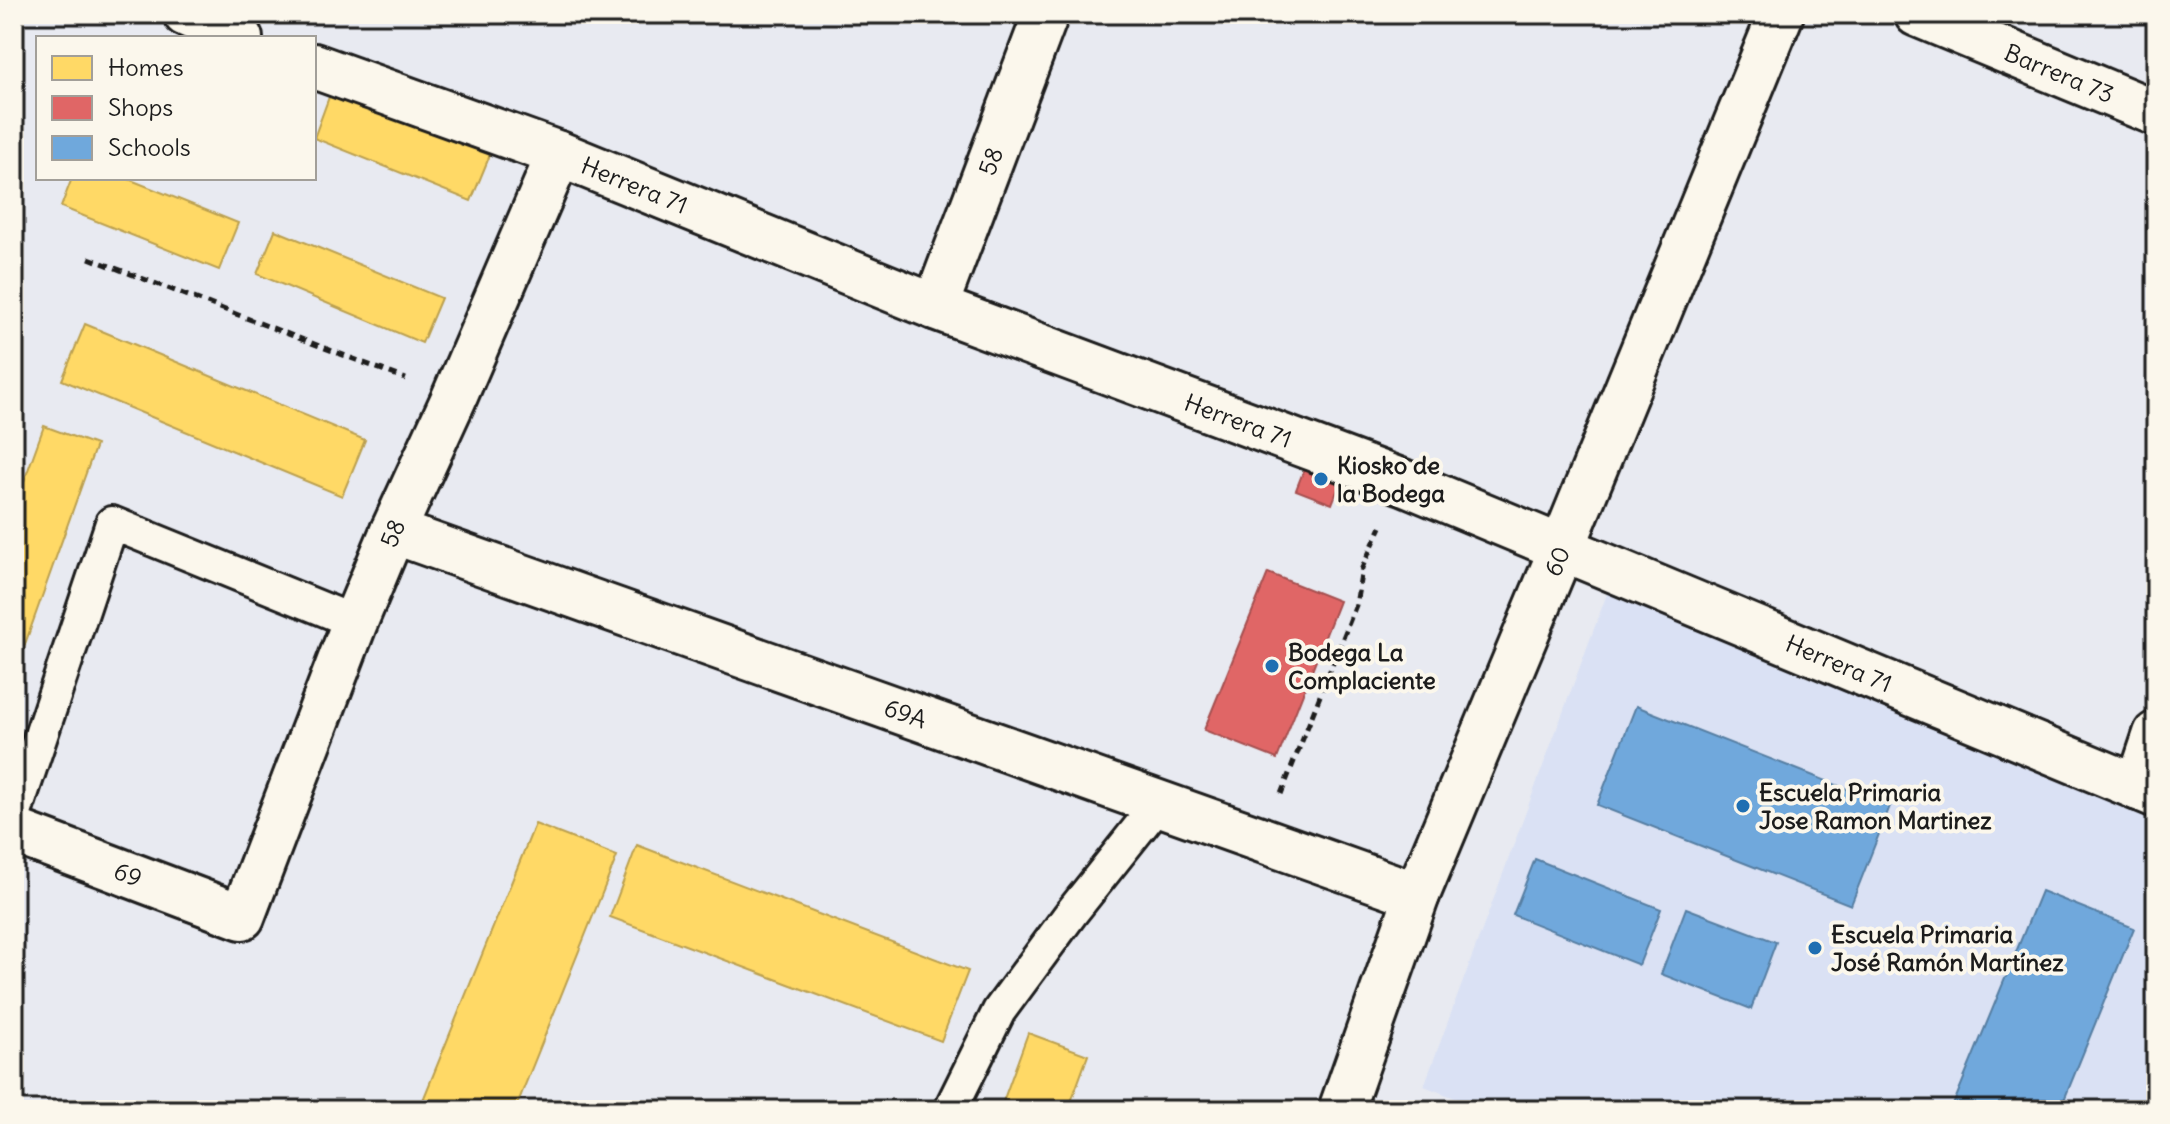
<svg xmlns="http://www.w3.org/2000/svg" width="2170" height="1124" font-family="Delius,sans-serif">
	<style>
		.built { fill: #dae1f4 }
		.homes { fill: #ffd966; stroke: #bba050; stroke-width: 2 }
		.shops { fill: #e06666; stroke: #a55050; stroke-width: 2 }
		.schools { fill: #6fa8dc; stroke: #567ea2; stroke-width: 2 }
		.lines { fill: none; stroke-linecap: round; stroke-linejoin: round }
		.lane-casing { stroke: #1c1c1c; stroke-width: 38 }
		.street-casing { stroke: #1c1c1c; stroke-width: 50 }
		.path { stroke: #1c1c1c; stroke-width: 5; stroke-dasharray: 8 6; stroke-linecap: butt }
		.lane { stroke: #fbf7ec; stroke-width: 32 }
		.street { stroke: #fbf7ec; stroke-width: 44 }
		.poi-dot { fill: #1f6fb2; stroke: #fbf7ec; stroke-width: 3 }
		.labels { text-anchor: middle; dominant-baseline: central; stroke-width: 8; stroke-linejoin: round; paint-order: stroke }
		.street-label { font-size: 24px; fill: #1c1c1c; stroke: #fbf7ec }
		.poi-label { font-size: 24px; font-weight: bold; fill: #1c1c1c; stroke: #fbf7ec; text-anchor: start }
	</style>
	<rect width="100%" height="100%" fill="#e8eaf1"/>
	<filter id="ink" filterUnits="userSpaceOnUse"><feTurbulence type="fractalNoise" baseFrequency=".0125" numOctaves="2"/><feDisplacementMap in="SourceGraphic" scale="16" xChannelSelector="R" yChannelSelector="G"/><feConvolveMatrix kernelMatrix="1 2 1 2 8 2 1 2 1" color-interpolation-filters="sRGB"/></filter>
	<g filter="url(#ink)">
		<polygon class="built" points="1611,583 2156,811 2156,1110 1486,1110 1424,1086"/>
		<g class="homes">
			<polygon points="333,86 492,150 471,201 314,138"/>
			<polygon points="72,178 126,178 238,223 219,270 61,207"/>
			<polygon points="275,230 441,298 422,343 257,274"/>
			<polygon points="85,324 365,440 342,496 62,380"/>
			<polygon points="44,426 96,445 14,675 14,509"/>
			<polygon points="535,824 617,856 515,1110 419,1110"/>
			<polygon points="637,845 968,971 941,1041 610,917"/>
			<polygon points="1028,1033 1088,1055 1068,1110 1000,1110"/>
		</g>
		<g class="shops">
			<polygon points="1310,454 1346,468 1332,504 1296,490"/>
			<polygon points="1268,573 1339,601 1277,759 1204,730"/>
		</g>
		<g class="schools">
			<polygon points="1636,706 1890,806 1851,905 1597,805"/>
			<polygon points="1535,859 1661,909 1639,965 1513,915"/>
			<polygon points="2041,891 2134,928 2060,1110 1951,1110"/>
			<polygon points="1686,908 1776,942 1751,1009 1661,974"/>
		</g>
		<g class="lines">
			<defs>
				<g id="lane">
					<polyline points="14,816 112,523 355,622"/>
					<polyline points="950,1110 999,1011 1072,912 1159,803"/>
				</g>
				<g id="street">
					<polyline points="186,14 240,38"/>
					<path id="s1" d="M1917,14L2156,113"/>
					<path id="s2" d="M314,66L559,154L935,307L1403,482L2156,795"/>
					<path id="s3" d="M935,307L1046,14"/>
					<path id="s4" d="M393,531L1417,895"/>
					<polyline points="2138,788 2156,734"/>
					<path id="s5" d="M14,831L242,917L355,622L393,531L454,398L559,154"/>
					<path id="s6" d="M1341,1110L1417,895L1562,548L1781,14"/>
				</g>
			</defs>
			<use href="#lane" class="lane-casing"/>
			<use href="#street" class="street-casing"/>
			<g class="path">
				<polyline points="89,258 406,379"/>
				<polyline points="1281,794 1356,605 1362,568 1381,527"/>
			</g>
			<use href="#lane" class="lane"/>
			<use href="#street" class="street"/>
		</g>
	</g>
	<g class="poi-dot">
		<circle cx="1321" cy="479" r="8"/>
		<circle cx="1272" cy="666" r="8"/>
		<circle cx="1743" cy="806" r="8"/>
		<circle cx="1815" cy="948" r="8"/>
	</g>
	<g class="labels">
		<g class="street-label">
			<text stroke="none"><textPath href="#s1" startOffset="154">Barrera 73</textPath></text>
			<text stroke="none"><textPath href="#s3" startOffset="156">58</textPath></text>
			<text stroke="none"><textPath href="#s2" startOffset="342">Herrera 71</textPath></text>
			<text stroke="none"><textPath href="#s2" startOffset="990">Herrera 71</textPath></text>
			<text stroke="none"><textPath href="#s5" startOffset="656">58</textPath></text>
			<text stroke="none"><textPath href="#s6" startOffset="590">60</textPath></text>
			<text stroke="none"><textPath href="#s2" startOffset="1638">Herrera 71</textPath></text>
			<text stroke="none"><textPath href="#s4" startOffset="544">69A</textPath></text>
			<text stroke="none"><textPath href="#s5" startOffset="122">69</textPath></text>
		</g>
		<g class="poi-label">
			<text x="1337" y="465">Kiosko de<tspan x="1337" dy="28">la Bodega</tspan></text>
			<text x="1288" y="652">Bodega La<tspan x="1288" dy="28">Complaciente</tspan></text>
			<text x="1759" y="792">Escuela Primaria<tspan x="1759" dy="28">Jose Ramon Martinez</tspan></text>
			<text x="1831" y="934">Escuela Primaria<tspan x="1831" dy="28">José Ramón Martínez</tspan></text>
		</g>
	</g>
	<rect width="2170" height="1124" fill="none" stroke="#fbf7ec" stroke-width="48"/>
	<rect x="24" y="24" width="2122" height="1076" fill="none" stroke="#1c1c1c" stroke-width="3" filter="url(#ink)"/>
	<rect x="36" y="36" width="280" height="144" fill="#fbf7ec" stroke="#a29f99" stroke-width="2"/>
	<rect x="52" y="56" width="40" height="24" fill="#ffd966" stroke="#a29f99" stroke-width="2"/>
	<text x="108" y="76" font-size="24" fill="#1c1c1c">Homes</text>
	<rect x="52" y="96" width="40" height="24" fill="#e06666" stroke="#a29f99" stroke-width="2"/>
	<text x="108" y="116" font-size="24" fill="#1c1c1c">Shops</text>
	<rect x="52" y="136" width="40" height="24" fill="#6fa8dc" stroke="#a29f99" stroke-width="2"/>
	<text x="108" y="156" font-size="24" fill="#1c1c1c">Schools</text>
</svg>
